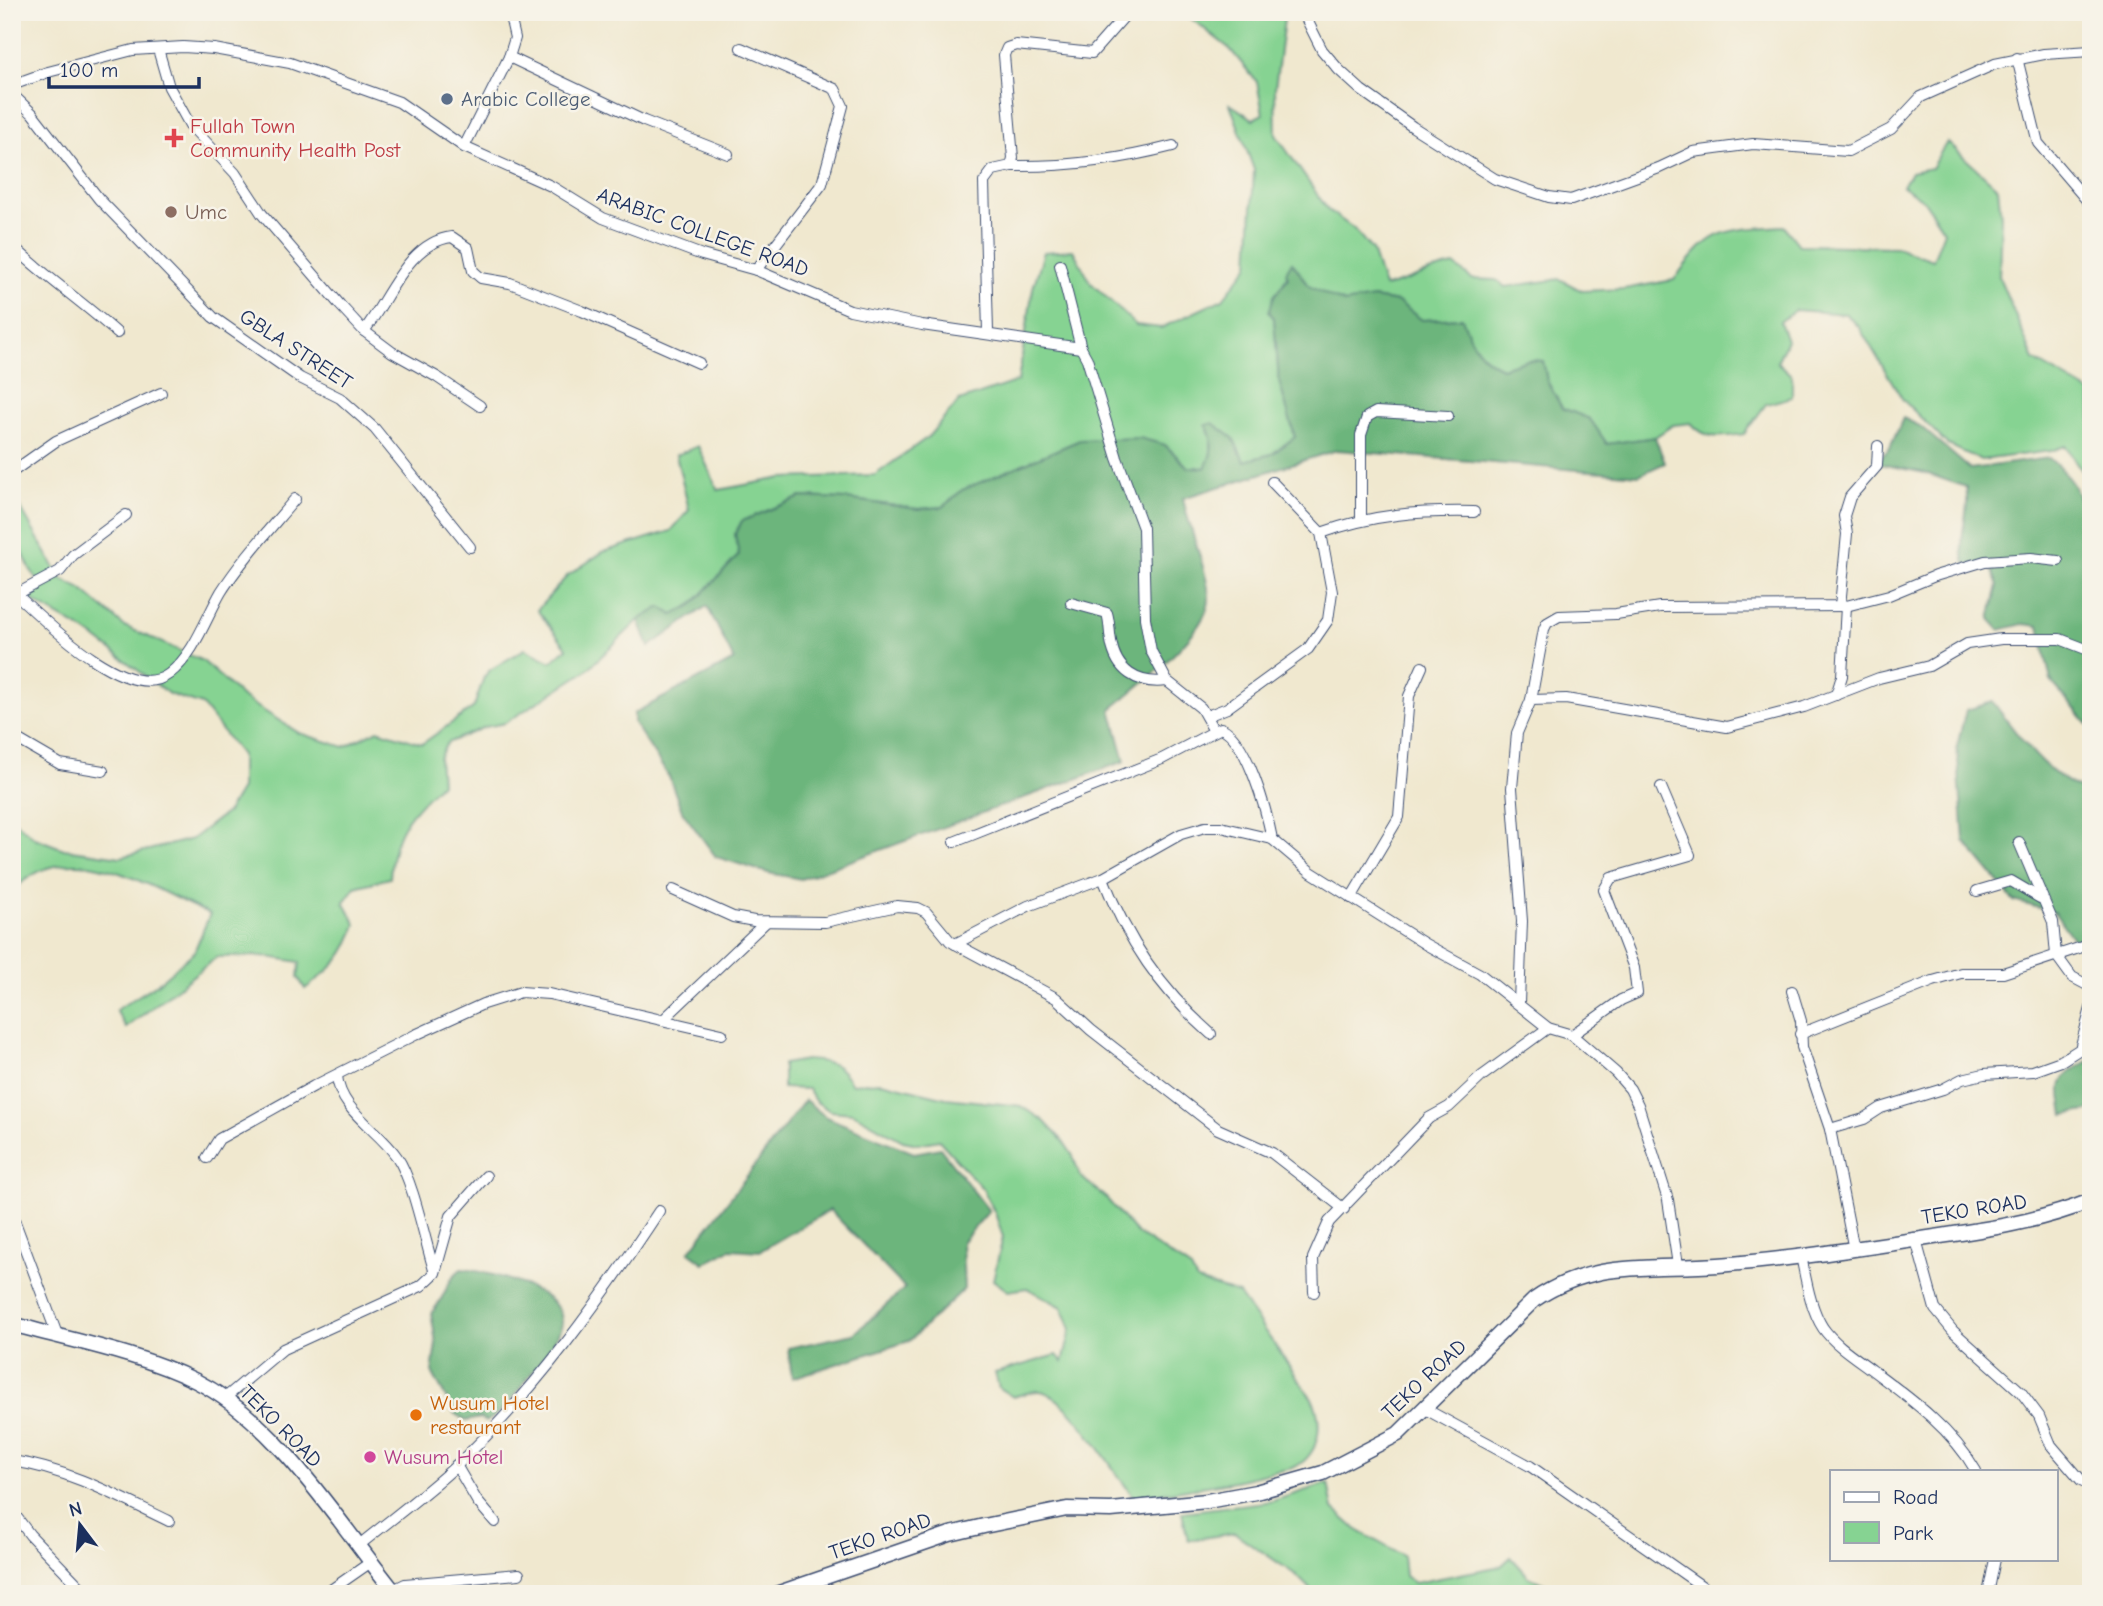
<svg xmlns="http://www.w3.org/2000/svg" width="2103" height="1606" font-family="'Comic Neue',sans-serif">
	<style>
		.green { fill: #86d392; stroke: #508178; stroke-width: 2 }
		.forest { fill: #6cb57c; stroke: #44726d; stroke-width: 2 }
		.lines { fill: none; stroke-linecap: round; stroke-linejoin: round }
		.street-casing { stroke: #3b4b6f; stroke-width: 12 }
		.secondary-casing { stroke: #3b4b6f; stroke-width: 17 }
		.street { stroke: #fff; stroke-width: 10 }
		.secondary { stroke: #fff; stroke-width: 14 }
		.service-dot { fill: #5c6f8a; stroke: #f7f3e8; stroke-width: 2.5 }
		.health-dot { fill: #e0444e; stroke: #f7f3e8; stroke-width: 2.5 }
		.education-dot { fill: #8d6e63; stroke: #f7f3e8; stroke-width: 2.5 }
		.food-dot { fill: #e8710a; stroke: #f7f3e8; stroke-width: 2.5 }
		.hotel-dot { fill: #d1479c; stroke: #f7f3e8; stroke-width: 2.5 }
		.labels { text-anchor: middle; dominant-baseline: central; stroke-width: 5; stroke-linejoin: round; paint-order: stroke }
		.service-label { font-size: 21px; fill: #4e5e75; stroke: #f7f3e8; text-anchor: start }
		.health-label { font-size: 21px; fill: #be3a42; stroke: #f7f3e8; text-anchor: start }
		.education-label { font-size: 21px; fill: #785e54; stroke: #f7f3e8; text-anchor: start }
		.street-label { font-size: 21px; fill: #1b2f5e; stroke: #f7f3e8 }
		.food-label { font-size: 21px; fill: #c56008; stroke: #f7f3e8; text-anchor: start }
		.hotel-label { font-size: 21px; fill: #b23c85; stroke: #f7f3e8; text-anchor: start }
	</style>
	<rect width="100%" height="100%" fill="#f7f3e8"/>
	<filter id="ink" filterUnits="userSpaceOnUse"><feTurbulence type="fractalNoise" baseFrequency=".0143" numOctaves="2"/><feDisplacementMap in="SourceGraphic" scale="14" xChannelSelector="R" yChannelSelector="G"/><feConvolveMatrix kernelMatrix="1 2 1 2 8 2 1 2 1" color-interpolation-filters="sRGB"/></filter>
	<filter id="wash" filterUnits="userSpaceOnUse"><feTurbulence type="fractalNoise" baseFrequency=".00686" numOctaves="4" result="noise"/><feDisplacementMap in="SourceGraphic" scale="28" xChannelSelector="R" yChannelSelector="G"/><feGaussianBlur stdDeviation="1.57" result="paint"/><feColorMatrix in="noise" values="0 0 0 0 0 0 0 0 0 0 0 0 0 0 0 0 0 1.4 0 .05"/><feComposite in="paint" operator="in"/></filter>
	<g filter="url(#wash)">
		<rect width="100%" height="100%" fill="#f0e8cf"/>
		<g class="green">
			<path d="M1183,12H1285L1275,88L1276,135L1328,210L1354,229L1372,250L1384,287C1410,282 1429,269 1454,265L1472,279L1496,280L1505,287L1560,279L1582,291L1624,289L1674,280C1712,227 1721,230 1784,226L1799,245L1896,247L1933,260L1944,231L1924,201L1903,186L1911,172L1931,168L1947,142L1998,188L2001,217L1999,277L2034,360L2091,393V515L2087,511L2083,472L2065,446L2051,451L1981,460L1948,445L1903,400L1859,327L1846,314L1795,310L1780,322L1787,340L1777,362L1792,376V397L1766,404L1744,434C1723,437 1706,441 1691,423L1673,425L1655,437L1607,444L1590,419L1562,408L1547,381L1543,361L1528,360L1502,368C1478,357 1471,342 1462,318L1422,320L1398,302L1374,298L1344,303L1310,287L1292,263C1287,281 1275,294 1269,312L1274,318L1279,381L1295,437L1272,454L1244,461L1233,438L1211,436V457L1205,468L1188,467L1165,445L1080,440L962,490L943,507L918,509L846,499L801,497L742,521L735,534L739,555L692,605L673,615L639,620L586,671L505,723L485,727L447,743L439,758L441,783C408,817 393,829 390,878L355,887L344,902L356,924C346,958 333,967 305,989L298,977L300,962L262,956L217,957L126,1028L116,1010L157,984L194,952L210,914C148,888 69,829 12,892V819L35,838L64,849L121,857L192,839L227,812L241,789V755L202,705L169,694L93,636L24,596L43,587L30,569L12,528V493L61,579L81,589L124,626L203,661L242,697L299,733L344,747L378,730L422,744L474,707L484,677L490,670L525,649L551,662L567,648L537,610L567,576L603,552L671,531L689,510L676,455L698,446L718,490L782,478L875,475L928,437L959,401L1018,381L1033,288L1044,252L1073,250L1091,283L1136,325L1161,328L1223,299L1249,265L1254,170L1230,104L1253,119L1263,114L1257,82L1230,49Z"/>
			<path d="M806,1060C832,1062 838,1062 852,1084L881,1082L946,1098L1021,1106L1043,1120L1063,1141L1073,1156L1080,1176L1107,1199L1135,1232L1191,1269L1197,1281L1239,1294L1313,1400C1323,1423 1321,1453 1295,1467C1288,1470 1277,1471 1269,1473C1225,1485 1179,1490 1134,1497C1114,1474 1070,1395 1040,1391C1033,1390 1021,1395 1013,1397L999,1388L995,1373L1057,1355L1063,1362L1071,1329L1062,1307L1027,1288L1008,1291L993,1280L1003,1237L995,1213L983,1189L939,1140L918,1144L903,1141L853,1113L830,1111L815,1101L808,1089L783,1088V1064Z"/>
			<polygon points="1328,1483 1333,1509 1357,1530 1403,1556 1405,1576 1415,1583 1501,1566 1511,1557 1529,1577 1566,1594 1315,1594 1296,1575 1235,1533 1188,1540 1182,1512 1273,1501"/>
		</g>
		<g class="forest">
			<path d="M1292,262L1310,287L1344,303L1373,298L1398,302L1422,320L1462,318C1471,342 1478,357 1502,368L1528,360L1543,361L1547,381L1562,408L1590,419L1607,444L1655,437L1665,463L1639,475L1337,450L1183,498C1188,527 1208,571 1209,598C1210,631 1136,689 1111,709L1125,761L801,879L768,873L716,857L682,811L669,777L634,723V713L734,660L707,606L649,647L639,620L661,607L673,615L692,605L739,555L735,534L742,521L801,497L846,499L918,509L943,507L962,490L1080,440L1140,438L1165,445L1188,467L1205,468C1213,453 1214,440 1206,425L1213,423L1233,438L1244,461L1272,454L1295,437L1279,381L1274,318L1269,312L1274,296L1288,278L1286,272Z"/>
			<path d="M1903,418L1920,426L1970,469L2049,458C2069,475 2085,496 2083,525L2091,532V728L2051,681L2039,626L2023,624L2000,630L1990,619L1998,585L1990,567L1965,564C1956,534 1971,516 1966,487L1925,473L1875,463L1890,448Z"/>
			<path d="M1993,702C2018,735 2049,782 2091,792V964L2054,912L2014,901L1964,841L1957,746L1966,710Z"/>
			<path d="M2091,1060V1110L2064,1115C2058,1079 2058,1077 2091,1060Z"/>
			<polygon points="805,1100 826,1117 914,1153 940,1148 989,1211 962,1242 964,1289 909,1341 792,1378 788,1348 854,1334 905,1288 830,1210 760,1251 730,1249 704,1263 689,1252"/>
			<path d="M461,1269C487,1271 558,1289 562,1319C564,1332 538,1365 530,1375C517,1392 505,1411 486,1422L480,1418L466,1421L454,1413L432,1372L436,1343L431,1313C444,1301 447,1279 461,1269Z"/>
		</g>
	</g>
	<g filter="url(#ink)">
		<g class="lines">
			<defs>
				<g id="street">
					<polyline points="1303,12 1322,50 1339,70 1361,90 1413,127 1495,179 1549,197 1571,200 1659,168 1693,152 1753,144 1848,151 1891,129 1921,97 1995,64 2044,54 2091,51"/>
					<polyline points="741,48 835,89 843,106 822,184 756,270"/>
					<polyline points="158,49 169,87 190,125 235,173 262,214 340,305 364,331 392,352 437,377 480,406"/>
					<polyline points="509,57 644,121 728,154"/>
					<polyline points="2017,58 2038,143 2091,205"/>
					<polyline points="12,85 48,72 133,50 183,47 214,49 290,63 399,102 464,147 551,186 603,218 702,255 756,270 850,310 922,325 1081,348"/>
					<polyline points="12,94 32,113 99,199 213,317 300,378 340,398 375,429 470,547"/>
					<polyline points="464,147 509,57 515,38 509,12"/>
					<path d="M1011,166C1067,167 1119,160 1173,146"/>
					<path d="M12,245C45,277 83,302 117,333"/>
					<polyline points="1060,265 1081,348 1087,359 1117,458 1143,528 1145,618 1151,651 1167,681 1201,708 1214,731"/>
					<path d="M364,331C389,299 408,242 452,237L468,248L473,271L481,278L510,283L582,311L699,363"/>
					<polyline points="988,332 984,182 993,170 1011,166 1013,158 1004,55 1007,48 1016,45 1092,53 1128,12"/>
					<polyline points="12,472 56,441 161,393"/>
					<polyline points="1361,519 1361,435 1367,417 1376,412 1448,416"/>
					<path d="M1321,533C1374,514 1418,511 1474,512"/>
					<path d="M16,594C44,620 128,705 169,674C194,655 206,618 221,592C242,559 270,529 295,499"/>
					<polyline points="13,596 60,571 73,555 126,515"/>
					<path d="M1071,603L1107,613C1110,623 1109,631 1111,641C1116,671 1137,685 1167,681"/>
					<polyline points="1840,606 1847,534 1844,516 1850,497 1877,466 1878,446"/>
					<polyline points="1836,695 1842,676 1846,606"/>
					<polyline points="1531,700 1544,629 1547,623 1559,616 1616,614 1660,607 1846,606 1889,595 1935,576 1985,561 2031,558 2058,561"/>
					<polyline points="1207,716 1227,708 1308,649 1328,620 1332,592 1321,533 1272,482"/>
					<polyline points="12,736 60,764 103,771"/>
					<path d="M954,842L1162,759L1221,728C1247,738 1267,813 1272,839"/>
					<polyline points="2019,842 2053,922 2056,955 2072,977 2091,987"/>
					<path d="M1103,878C1127,940 1161,990 1211,1034"/>
					<polyline points="673,890 733,917 754,921 825,922 897,906 918,908 926,912 950,941 1056,998 1091,1030 1218,1129 1272,1153 1344,1209"/>
					<polyline points="1977,891 2011,881 2040,898"/>
					<polyline points="1351,898 1399,817 1409,696 1422,667"/>
					<polyline points="955,944 1028,906 1103,878 1181,834 1205,827 1221,827 1272,839 1311,872 1425,944 1480,974 1548,1028 1572,1035 1616,1073 1630,1089 1638,1105 1668,1200 1678,1265"/>
					<polyline points="1792,991 1801,1021 1802,1047 1830,1129 1854,1250"/>
					<polyline points="1519,1003 1522,921 1512,788 1517,733 1531,700 1566,699 1727,727 1804,707 1879,678 1929,666 1967,644 2001,639 2060,639 2091,651"/>
					<polyline points="664,1019 766,922"/>
					<polyline points="1800,1034 1933,981 1961,973 2003,973 2091,944"/>
					<polyline points="1572,1035 1621,1000 1637,993 1634,968 1604,890 1611,878 1690,855 1661,787"/>
					<path d="M337,1076C340,1111 378,1129 397,1157C413,1180 425,1241 434,1270"/>
					<polyline points="1830,1129 1864,1119 1881,1108 1943,1089 1962,1079 1984,1074 2033,1071 2061,1061 2080,1049 2091,1008"/>
					<polyline points="207,1158 219,1139 314,1086 415,1035 483,1004 521,992 549,994 722,1034"/>
					<polyline points="12,1214 58,1337"/>
					<polyline points="1916,1240 1935,1309 1953,1331 2021,1392 2039,1416 2051,1445 2081,1480 2091,1485"/>
					<path d="M1801,1256C1806,1279 1810,1308 1823,1328C1835,1345 1856,1358 1872,1370C1911,1399 1952,1429 1976,1471"/>
					<polyline points="1314,1292 1313,1258 1329,1222 1429,1118 1449,1107 1482,1076 1548,1028"/>
					<polyline points="225,1398 283,1349 421,1286 435,1273 451,1216 486,1176"/>
					<polyline points="1427,1410 1530,1466 1713,1594"/>
					<path d="M12,1461C68,1469 119,1497 169,1521"/>
					<polyline points="456,1465 477,1501 495,1522"/>
					<polyline points="12,1511 30,1535 87,1594"/>
					<path d="M358,1546C391,1519 426,1494 457,1465C536,1390 599,1302 659,1211"/>
					<polyline points="393,1590 405,1584 519,1574"/>
					<polyline points="325,1594 371,1562"/>
					<polyline points="1988,1594 1995,1559"/>
				</g>
				<g id="secondary">
					<path d="M12,1324C73,1341 140,1353 196,1381C278,1422 339,1524 396,1594"/>
					<path d="M776,1594L950,1534L984,1526L1067,1509L1111,1510L1207,1501L1256,1492L1323,1473L1398,1434L1534,1300C1594,1259 1650,1270 1718,1265C1784,1260 1849,1250 1914,1240C1975,1231 2033,1224 2091,1201"/>
				</g>
			</defs>
			<use href="#street" class="street-casing"/>
			<use href="#secondary" class="secondary-casing"/>
			<use href="#street" class="street"/>
			<use href="#secondary" class="secondary"/>
		</g>
	</g>
	<circle class="service-dot" cx="447" cy="99" r="7"/>
	<path class="health-dot" d="M170.5 127.5h7v7h7v7h-7v7h-7v-7h-7v-7h7z"/>
	<circle class="education-dot" cx="171" cy="212" r="7"/>
	<circle class="food-dot" cx="416" cy="1415" r="7"/>
	<circle class="hotel-dot" cx="370" cy="1457" r="7"/>
	<g class="labels">
		<g class="service-label">
			<text x="461" y="99">Arabic College</text>
		</g>
		<g class="health-label">
			<text x="190" y="126">Fullah Town<tspan x="190" dy="24">Community Health Post</tspan></text>
		</g>
		<g class="education-label">
			<text x="185" y="212">Umc</text>
		</g>
		<g class="street-label">
			<text transform="translate(703 232) rotate(20)">ARABIC COLLEGE ROAD</text>
			<text transform="translate(296 349) rotate(33)">GBLA STREET</text>
			<text transform="translate(1974 1209) rotate(-9)">TEKO ROAD</text>
			<text transform="translate(1424 1379) rotate(-43)">TEKO ROAD</text>
			<text transform="translate(281 1426) rotate(45)">TEKO ROAD</text>
			<text transform="translate(880 1536) rotate(-19)">TEKO ROAD</text>
		</g>
		<g class="food-label">
			<text x="430" y="1403">Wusum Hotel<tspan x="430" dy="24">restaurant</tspan></text>
		</g>
		<g class="hotel-label">
			<text x="384" y="1457">Wusum Hotel</text>
		</g>
	</g>
	<rect width="2103" height="1606" fill="none" stroke="#f7f3e8" stroke-width="42"/>
	<rect x="1830" y="1470" width="228" height="91" fill="#f7f3e8" stroke="#9fa5b1" stroke-width="2"/>
	<rect x="1844" y="1492" width="35" height="10" fill="#ffffff" stroke="#9fa5b1" stroke-width="2"/>
	<text x="1893" y="1504" font-size="21" fill="#1b2f5e">Road</text>
	<rect x="1844" y="1522" width="35" height="21" fill="#86d392" stroke="#9fa5b1" stroke-width="2"/>
	<text x="1893" y="1540" font-size="21" fill="#1b2f5e">Park</text>
	<g transform="translate(80 1525) rotate(344)" stroke="#f7f3e8" stroke-width="5" paint-order="stroke">
	<path d="M0-5L12 26L0 18L-12 26Z" fill="#1b2f5e"/>
	<text y="-10" font-size="19" font-weight="bold" text-anchor="middle" fill="#1b2f5e">N</text>
	</g>
	<path d="M49 77v10h150v-10" fill="none" stroke="#1b2f5e" stroke-width="3.5"/>
	<text x="60" y="77" font-size="21" fill="#1b2f5e" stroke="#f7f3e8" stroke-width="5" paint-order="stroke">100 m</text>
</svg>
